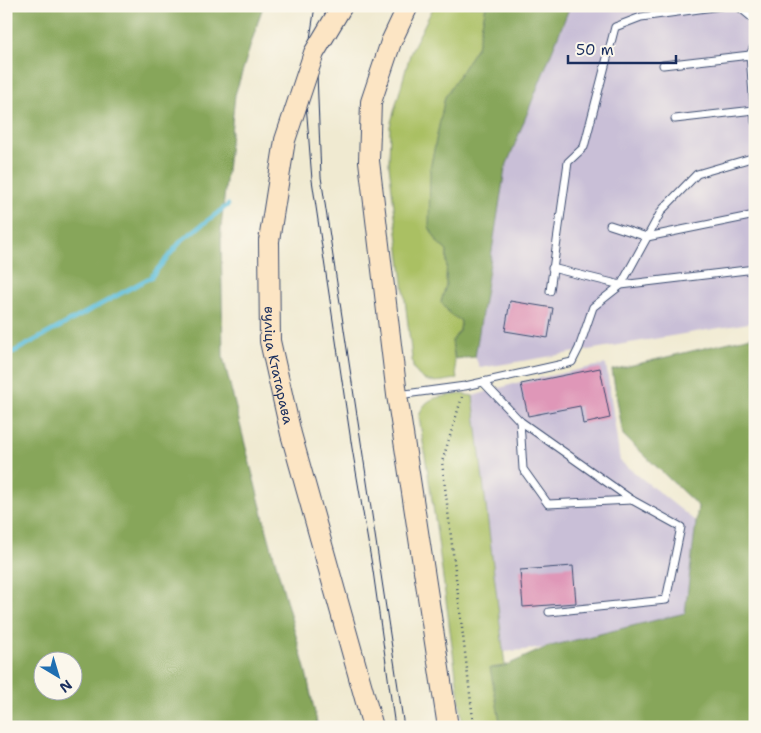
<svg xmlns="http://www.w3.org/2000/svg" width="761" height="733" font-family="'Shantell Sans',sans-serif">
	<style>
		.industrial { fill: #c9bfd7 }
		.green { fill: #aac064; stroke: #627861 }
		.forest { fill: #87a65a; stroke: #516a5c; fill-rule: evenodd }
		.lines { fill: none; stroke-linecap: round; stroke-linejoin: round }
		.stream { stroke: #5dbedb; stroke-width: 4.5 }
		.building { fill: #df97b8 }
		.lane-casing { stroke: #3b4b6f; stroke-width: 9 }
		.secondary-casing { stroke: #3b4b6f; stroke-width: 22 }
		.path { stroke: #3b4b6f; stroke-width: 2.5; stroke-dasharray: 1 4; stroke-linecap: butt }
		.lane { stroke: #fff; stroke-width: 7 }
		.secondary { stroke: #fce5c4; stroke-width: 20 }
		.tram { stroke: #1b2f5e; stroke-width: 1 }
		.secondary-bridge-casing { stroke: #3b4b6f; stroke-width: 22; stroke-linecap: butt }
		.secondary-bridge { stroke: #fce5c4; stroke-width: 20 }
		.labels { text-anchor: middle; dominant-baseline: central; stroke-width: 4; stroke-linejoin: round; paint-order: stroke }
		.street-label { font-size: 14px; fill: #1b2f5e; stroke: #fbf7ec }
	</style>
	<rect width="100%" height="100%" fill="#fbf7ec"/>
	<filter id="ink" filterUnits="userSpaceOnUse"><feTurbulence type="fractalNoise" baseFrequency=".02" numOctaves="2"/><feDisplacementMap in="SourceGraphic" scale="10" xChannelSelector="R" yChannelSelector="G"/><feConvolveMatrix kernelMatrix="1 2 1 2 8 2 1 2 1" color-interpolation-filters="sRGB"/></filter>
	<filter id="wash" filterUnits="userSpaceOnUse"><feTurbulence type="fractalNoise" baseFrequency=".0096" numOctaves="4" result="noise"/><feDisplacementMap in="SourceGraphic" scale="20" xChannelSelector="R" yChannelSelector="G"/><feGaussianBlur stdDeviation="1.12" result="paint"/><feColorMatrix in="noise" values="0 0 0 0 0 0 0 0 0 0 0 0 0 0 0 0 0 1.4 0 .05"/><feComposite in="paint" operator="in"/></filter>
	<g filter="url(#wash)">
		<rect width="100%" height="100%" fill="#f0ead1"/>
		<g class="industrial">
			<polygon points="570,6 755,6 755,322 480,368 475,357 505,169"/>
			<polygon points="606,364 620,461 710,533 693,633 503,652 473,396 520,382"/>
		</g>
		<g class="green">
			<path d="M434,6H486L477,47L445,97L430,169L438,243L447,251L446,285L441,302L450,314L461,321L460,330L452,341L457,379C438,381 424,388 413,367L389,165L390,126L411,51Z"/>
			<path d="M461,394L473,396L505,666L491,669L501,727H463L435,519L419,417C424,395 442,397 461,394Z"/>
		</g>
		<g class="forest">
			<path d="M6,6H263L235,95L221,228L223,357L267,531L306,672L318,727H6ZM42,660H72V690H42Z"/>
			<polygon points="486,6 570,6 505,169 475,357 455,359 452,341 460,330 461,321 450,314 441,302 446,285 447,251 438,243 429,227 430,169 445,97 477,47"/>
			<polygon points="755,336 755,727 501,727 490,668 505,666 547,647 685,613 698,506 623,435 612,370"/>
		</g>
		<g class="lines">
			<polyline class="stream" points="6,356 151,277 182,240 228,205"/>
		</g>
		<g id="blocks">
			<g class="building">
				<polygon points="510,301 553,308 548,338 505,331"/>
				<polygon points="600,368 610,418 583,424 580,406 528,416 521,384"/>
				<polygon points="573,566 576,603 523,607 520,570"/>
			</g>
		</g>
	</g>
	<g filter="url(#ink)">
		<use href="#blocks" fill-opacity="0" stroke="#3b4b6f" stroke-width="1"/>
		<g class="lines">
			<defs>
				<g id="lane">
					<polyline points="738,6 755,20"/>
					<polyline points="755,44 750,55 755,122"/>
					<polyline points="663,65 750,55"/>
					<polyline points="675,119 754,110"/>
					<polyline points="610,225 647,237 755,215"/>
					<polyline points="552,268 621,285 755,269"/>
					<polyline points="550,291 568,162 584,147 615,27 641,17 721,6"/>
					<polyline points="483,382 520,421 632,500 681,527 666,600 549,612"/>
					<polyline points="398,395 465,386 572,362 579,348 593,307 621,285 662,210 697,174 755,157"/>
					<polyline points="520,421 523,469 548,504 632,500"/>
				</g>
				<g id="secondary">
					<polyline points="408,6 391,42 371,102 369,161 397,395 448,727"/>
					<path id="s1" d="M269,241L270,341L291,434L373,727"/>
				</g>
			</defs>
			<use href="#lane" class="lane-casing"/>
			<use href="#secondary" class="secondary-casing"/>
			<polyline class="path" points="462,397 442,462 474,727"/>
			<use href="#lane" class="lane"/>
			<use href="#secondary" class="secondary"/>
			<g class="tram">
				<polyline points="315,6 304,78 312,180 352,448 373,571 395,727"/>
				<polyline points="328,6 317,73 321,177 404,727"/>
			</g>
			<defs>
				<polyline id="secondary-bridge" points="269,241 285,140 314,53 342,6"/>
			</defs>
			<use href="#secondary-bridge" class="secondary-bridge-casing"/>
			<use href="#secondary-bridge" class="secondary-bridge"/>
		</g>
	</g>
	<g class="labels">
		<g class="street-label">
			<text stroke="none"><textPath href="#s1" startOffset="125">вуліца Ктатарава</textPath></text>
		</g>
	</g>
	<rect width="761" height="733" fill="none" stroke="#fbf7ec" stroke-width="25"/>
	<g transform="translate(58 676) rotate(142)"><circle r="24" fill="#fbf7ec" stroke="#a1a7b3"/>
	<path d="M0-4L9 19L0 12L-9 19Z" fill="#1f6fb2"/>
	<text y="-8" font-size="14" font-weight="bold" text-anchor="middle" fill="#1b2f5e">N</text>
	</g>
	<path d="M568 55v8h108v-8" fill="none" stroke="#1b2f5e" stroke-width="2.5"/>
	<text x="576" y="55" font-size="15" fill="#1b2f5e" stroke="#fbf7ec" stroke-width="4" paint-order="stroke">50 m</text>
</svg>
